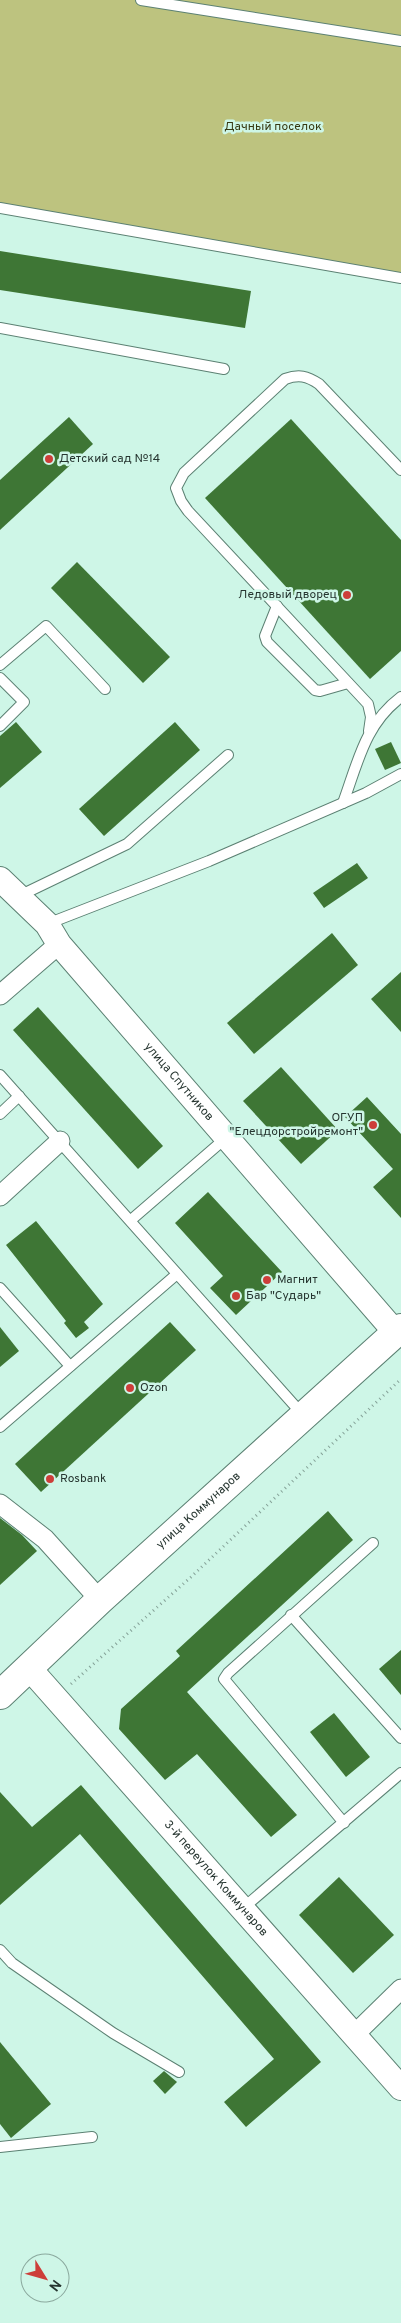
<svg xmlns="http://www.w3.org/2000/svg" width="401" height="2323" font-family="Overpass,sans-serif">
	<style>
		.green { fill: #bdc37f }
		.building { fill: #3e7635 }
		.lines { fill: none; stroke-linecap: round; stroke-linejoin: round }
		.service-casing { stroke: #5c8173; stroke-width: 12 }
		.minor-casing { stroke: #5c8173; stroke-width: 21 }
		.tertiary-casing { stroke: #5c8173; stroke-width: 26 }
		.secondary-casing { stroke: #5c8173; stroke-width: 30 }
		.path { stroke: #85a298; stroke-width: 3; stroke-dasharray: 1 4; stroke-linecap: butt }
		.service { stroke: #fff; stroke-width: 10 }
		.minor { stroke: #fff; stroke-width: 19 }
		.tertiary { stroke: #fff; stroke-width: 24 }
		.secondary { stroke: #fff; stroke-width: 28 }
		.poi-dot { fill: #cd3e39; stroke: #cef6e7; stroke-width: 2 }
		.labels { text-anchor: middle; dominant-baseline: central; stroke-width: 5; stroke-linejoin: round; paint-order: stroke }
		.park-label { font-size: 12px; fill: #363812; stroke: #cef6e7 }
		.poi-label { font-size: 12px; fill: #263530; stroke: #cef6e7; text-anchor: start }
		.street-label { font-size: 12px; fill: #263530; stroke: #cef6e7 }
	</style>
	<rect width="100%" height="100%" fill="#cef6e7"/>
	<polygon class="green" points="0,0 401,0 401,278 0,208"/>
	<g class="building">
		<polygon points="0,251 251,291 245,328 0,290"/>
		<polygon points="69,417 93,444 0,530 0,480"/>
		<polygon points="291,419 401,540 401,651 370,679 205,498"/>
		<polygon points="77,562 170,657 143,683 51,588"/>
		<polygon points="16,722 42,752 0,788 0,736"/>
		<polygon points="175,722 200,750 104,836 79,809"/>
		<polygon points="391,742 401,763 385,770 375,749"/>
		<polygon points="357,863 368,878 324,908 313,893"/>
		<polygon points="332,933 358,965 254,1054 227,1023"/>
		<polygon points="401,972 401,1032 371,999"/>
		<polygon points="38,1007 163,1146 138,1169 13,1030"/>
		<polygon points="281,1067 338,1130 301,1164 243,1101"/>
		<polygon points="367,1097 401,1134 401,1218 373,1187 393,1169 345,1117"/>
		<polygon points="208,1192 282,1272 236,1315 210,1288 223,1276 175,1223"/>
		<polygon points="36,1221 103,1304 84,1322 89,1328 76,1338 64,1323 66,1321 6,1245"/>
		<polygon points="170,1322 196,1350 41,1492 15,1464"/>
		<polygon points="0,1327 19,1351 0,1367"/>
		<polygon points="328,1511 353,1540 187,1692 297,1815 271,1837 197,1754 165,1780 119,1729 121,1709 180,1656 176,1651"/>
		<polygon points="0,1518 22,1535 37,1551 0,1585"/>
		<polygon points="401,1650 401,1695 379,1669"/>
		<polygon points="334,1713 370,1757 346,1777 310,1732"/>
		<polygon points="81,1785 321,2062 246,2127 224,2102 274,2059 80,1834 0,1905 0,1792 32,1827"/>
		<polygon points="339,1877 394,1935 353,1973 299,1915"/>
		<polygon points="0,2042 51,2104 11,2138 0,2124"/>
		<polygon points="164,2071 177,2082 165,2094 153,2081"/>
	</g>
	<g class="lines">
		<defs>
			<g id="service">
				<polyline points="141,0 401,41"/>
				<polyline points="0,208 401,278"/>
				<polyline points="0,328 224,369"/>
				<polyline points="277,606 265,636 267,642 315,690 320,691 348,683"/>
				<polyline points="0,665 46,626 105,689"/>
				<polyline points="0,678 24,702 0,726"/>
				<path d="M369,731L371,717L368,704L188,511L181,501L176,488L184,473L285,379C299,374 307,376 319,384L401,470"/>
				<path d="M343,803C358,762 365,724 401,697"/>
				<polyline points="17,897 127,844 228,755"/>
				<polyline points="47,924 209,861 366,793 401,774"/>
				<polyline points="0,1075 303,1415"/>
				<polyline points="0,1114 19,1096"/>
				<polyline points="131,1220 227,1137"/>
				<polyline points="0,1288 70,1366"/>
				<polyline points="0,1427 177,1274"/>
				<polyline points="291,1615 401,1738"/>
				<polyline points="344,1823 224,1679 228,1673 373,1543"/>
				<polyline points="242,1909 401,1773"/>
				<polyline points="0,1950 12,1963 113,2033 179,2072"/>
				<polyline points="0,2147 92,2137"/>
			</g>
			<g id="minor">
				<polyline points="0,995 59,944"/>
				<polyline points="0,1196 60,1141"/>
				<polyline points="0,1504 45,1539 100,1600"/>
				<polyline points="354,2035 401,1989"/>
			</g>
			<g id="tertiary">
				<path id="s1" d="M0,879L47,924L59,944L396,1333"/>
				<path id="s2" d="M30,1669L401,2088"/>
			</g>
			<g id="secondary">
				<path id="s3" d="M0,1695L100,1600L401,1328"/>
			</g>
		</defs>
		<use href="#service" class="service-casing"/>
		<use href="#minor" class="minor-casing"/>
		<use href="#tertiary" class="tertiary-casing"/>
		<use href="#secondary" class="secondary-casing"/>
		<polyline class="path" points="71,1684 191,1577 401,1379"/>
		<use href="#service" class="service"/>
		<use href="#minor" class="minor"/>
		<use href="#tertiary" class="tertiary"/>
		<use href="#secondary" class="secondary"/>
	</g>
	<g class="poi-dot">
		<circle cx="49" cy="459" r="5"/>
		<circle cx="347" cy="595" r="5"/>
		<circle cx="373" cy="1125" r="5"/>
		<circle cx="267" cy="1280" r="5"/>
		<circle cx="236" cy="1296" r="5"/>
		<circle cx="130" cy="1388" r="5"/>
		<circle cx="50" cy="1479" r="5"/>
	</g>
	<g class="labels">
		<g class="park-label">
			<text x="273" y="127">Дачный поселок</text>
		</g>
		<g class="poi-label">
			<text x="59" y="459">Детский сад №14</text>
			<text x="337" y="595" text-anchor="end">Ледовый дворец</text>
			<text x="363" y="1118" text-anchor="end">ОГУП<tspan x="363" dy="14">"Елецдорстройремонт"</tspan></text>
			<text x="277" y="1280">Магнит</text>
			<text x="246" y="1296">Бар "Сударь"</text>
			<text x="140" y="1388">Ozon</text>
			<text x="60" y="1479">Rosbank</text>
		</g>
		<g class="street-label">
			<text stroke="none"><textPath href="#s1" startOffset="271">улица Спутников</textPath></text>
			<text stroke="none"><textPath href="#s3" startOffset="271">улица Коммунаров</textPath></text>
			<text stroke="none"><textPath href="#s2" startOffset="280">3-й переулок Коммунаров</textPath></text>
		</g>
	</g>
	<g transform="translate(45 2278) rotate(127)"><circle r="24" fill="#cef6e7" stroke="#8ba99e"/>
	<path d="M0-4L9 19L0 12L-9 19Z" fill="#cd3e39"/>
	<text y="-8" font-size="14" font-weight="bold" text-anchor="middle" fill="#263530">N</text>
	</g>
</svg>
